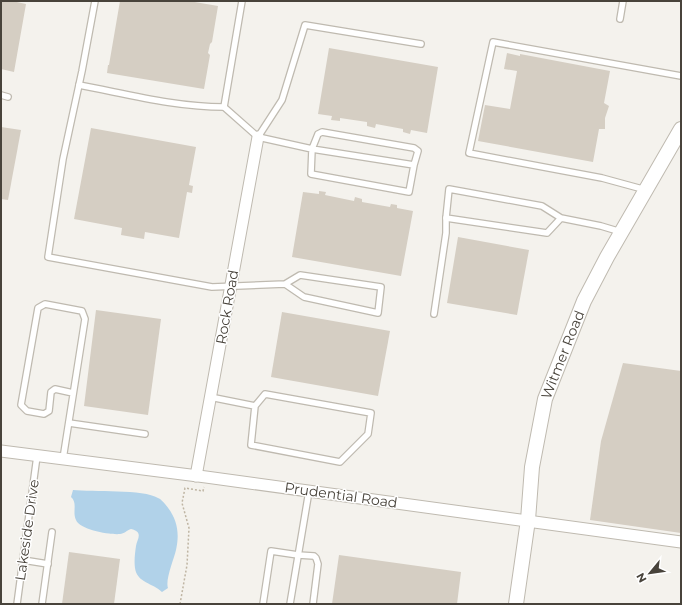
<svg xmlns="http://www.w3.org/2000/svg" width="682" height="605" font-family="Montserrat,sans-serif">
	<style>
		.water { fill: #b1d2e9 }
		.building { fill: #d5cec3 }
		.lines { fill: none; stroke-linecap: round; stroke-linejoin: round }
		.service-casing { stroke: #bfbab0; stroke-width: 8 }
		.minor-casing { stroke: #bfbab0; stroke-width: 13 }
		.tertiary-casing { stroke: #bfbab0; stroke-width: 16 }
		.path { stroke: #bfb5a3; stroke-width: 1.5; stroke-dasharray: 2 2; stroke-linecap: butt }
		.service { stroke: #fff; stroke-width: 5.5 }
		.minor { stroke: #fff; stroke-width: 11 }
		.tertiary { stroke: #fff; stroke-width: 14 }
		.labels { text-anchor: middle; dominant-baseline: central; stroke-width: 3; stroke-linejoin: round; paint-order: stroke }
		.street-label { font-size: 14px; fill: #48433b; stroke: #fff }
	</style>
	<rect width="100%" height="100%" fill="#f4f2ed"/>
	<path class="water" d="M73,490C92,492 144,489 158,498C161,499 163,502 165,504C177,518 180,532 176,550C174,559 165,580 168,588L162,592C153,583 137,583 135,568C134,561 135,553 136,546C137,539 144,532 131,529C127,530 124,534 120,534C110,535 80,530 76,520C72,512 78,503 71,497Z"/>
	<g class="building">
		<polygon points="1,1 11,2 12,1 26,4 14,72 1,69"/>
		<polygon points="120,1 189,1 218,6 212,42 210,44 208,53 210,55 204,89 107,73 108,65 109,65"/>
		<polygon points="329,48 438,67 427,133 411,130 410,134 403,132 403,129 376,124 375,128 367,126 367,122 340,118 340,121 331,120 332,116 318,114"/>
		<polygon points="507,53 520,56 520,54 610,71 604,103 609,106 605,118 605,129 599,129 593,162 478,141 485,105 510,109 517,71 504,69"/>
		<polygon points="1,127 21,130 8,200 1,199"/>
		<polygon points="91,128 196,147 189,185 193,186 192,193 187,192 179,238 145,232 144,239 121,235 122,228 74,219"/>
		<polygon points="319,191 326,192 325,195 354,201 355,197 362,199 362,202 390,207 391,204 397,205 397,208 413,211 401,276 292,257 303,192 319,194"/>
		<polygon points="458,237 529,250 517,315 447,303"/>
		<polygon points="96,310 161,319 148,415 84,406"/>
		<polygon points="282,312 390,331 378,396 271,377"/>
		<polygon points="623,363 681,371 681,533 590,520 601,441"/>
		<polygon points="69,552 120,559 114,604 62,604"/>
		<polygon points="339,555 461,572 457,604 332,604"/>
	</g>
	<g class="lines">
		<defs>
			<g id="service">
				<polyline points="95,1 82,71 63,159 48,257 212,287 285,284 304,297 378,313 381,287 300,275 285,284"/>
				<polyline points="242,1 224,107 258,137 312,149 311,174 409,192 414,165 312,149 318,134 322,132 414,148 418,151 414,165"/>
				<polyline points="620,19 623,1"/>
				<path d="M79,85C127,94 175,107 224,107"/>
				<polyline points="1,95 8,97"/>
				<polyline points="258,137 282,100 305,25 421,44"/>
				<polyline points="646,190 602,178 469,153 493,42 681,76"/>
				<polyline points="561,218 547,233 446,218 449,189 542,206 561,218 601,226 621,232"/>
				<polyline points="434,314 446,233 446,218"/>
				<polyline points="210,397 255,406 251,445 340,462 368,434 371,413 265,394 255,406"/>
				<polyline points="69,423 145,434"/>
				<polyline points="63,459 85,319 82,311 45,304 38,308 21,405 27,411 44,414 49,411 51,392 55,389 73,393"/>
				<polyline points="23,560 48,564"/>
				<polyline points="17,604 37,456"/>
				<polyline points="42,604 52,532"/>
				<polyline points="263,604 271,551 298,555 314,556 316,558 318,564 313,604"/>
				<polyline points="290,604 309,491"/>
			</g>
			<g id="minor">
				<polyline points="1,451 206,477 681,542"/>
				<polyline points="196,476 258,137"/>
			</g>
			<g id="tertiary">
				<path id="s1" d="M516,604L528,520L532,467L545,399L584,301L607,257L681,129"/>
			</g>
		</defs>
		<use href="#service" class="service-casing"/>
		<use href="#minor" class="minor-casing"/>
		<use href="#tertiary" class="tertiary-casing"/>
		<polyline class="path" points="180,604 187,565 189,528 182,503 185,488 203,491 204,487"/>
		<use href="#service" class="service"/>
		<use href="#minor" class="minor"/>
		<use href="#tertiary" class="tertiary"/>
	</g>
	<g class="labels">
		<g class="street-label">
			<text transform="translate(227 307) rotate(-80)">Rock Road</text>
			<text stroke="none"><textPath href="#s1" startOffset="255">Witmer Road</textPath></text>
			<text transform="translate(341 495) rotate(8)">Prudential Road</text>
			<text transform="translate(27 530) rotate(-82)">Lakeside Drive</text>
		</g>
	</g>
	<rect width="682" height="605" fill="none" stroke="#48433b" stroke-width="4"/>
	<g transform="translate(650 573) rotate(241)" stroke="#ffffff" stroke-width="3" paint-order="stroke">
	<path d="M0-3L7 15L0 10L-7 15Z" fill="#48433b"/>
	<text y="-6" font-size="11" font-weight="bold" text-anchor="middle" fill="#48433b">N</text>
	</g>
</svg>
